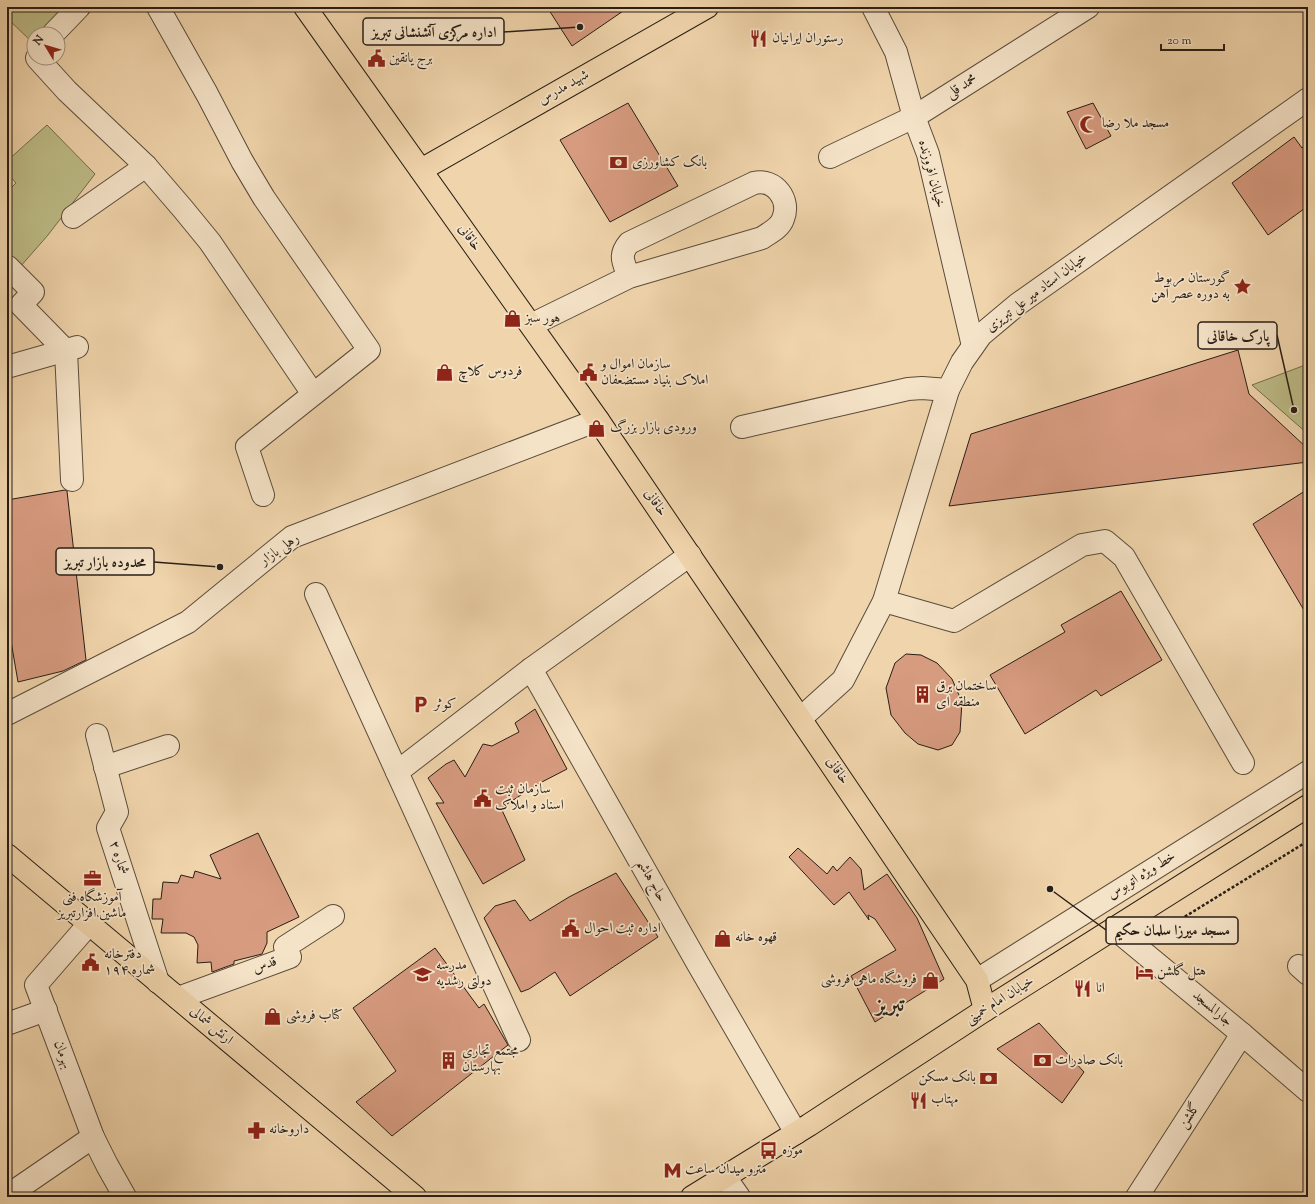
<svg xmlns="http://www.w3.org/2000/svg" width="1315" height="1204" font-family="'Sorts Mill Goudy',Amiri,serif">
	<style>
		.green { fill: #bdbc87; stroke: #726d4e }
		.building { fill: #d79b80; stroke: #281e16 }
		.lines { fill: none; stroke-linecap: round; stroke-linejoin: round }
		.minor-casing { stroke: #5a4c3b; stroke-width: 24 }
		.major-casing { stroke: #281e16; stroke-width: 24 }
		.path { stroke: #281e16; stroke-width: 2.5; stroke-dasharray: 3 2; stroke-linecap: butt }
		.minor { stroke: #f5e3c8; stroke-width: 22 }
		.major { stroke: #f0d4ab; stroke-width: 22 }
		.labels { text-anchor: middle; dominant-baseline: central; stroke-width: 3.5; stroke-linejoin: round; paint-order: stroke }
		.poi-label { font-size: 14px; fill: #281e16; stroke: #f5e3c8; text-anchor: start }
		.street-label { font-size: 14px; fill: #281e16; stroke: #f5e3c8 }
		.town-label { font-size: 22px; font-weight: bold; fill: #281e16; stroke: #f5e3c8 }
		.leader { fill: none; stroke: #281e16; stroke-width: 1.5 }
		.callout-dot { fill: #281e16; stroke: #f5e3c8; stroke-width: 1.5 }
		.callout { fill: #f5e3c8; stroke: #281e16; stroke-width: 1.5 }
		.callout-label { font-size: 15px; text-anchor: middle; font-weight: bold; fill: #281e16 }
	</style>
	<rect width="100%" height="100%" fill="#f0d4ab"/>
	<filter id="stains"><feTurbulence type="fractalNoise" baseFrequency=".005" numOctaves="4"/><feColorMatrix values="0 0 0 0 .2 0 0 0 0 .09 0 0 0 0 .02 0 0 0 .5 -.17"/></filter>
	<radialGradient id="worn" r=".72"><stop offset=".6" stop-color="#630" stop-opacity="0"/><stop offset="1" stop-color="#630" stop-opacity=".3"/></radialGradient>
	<g class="green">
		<polygon points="7,7 93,7 58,42 58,34 34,34 34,44 7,18"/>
		<polygon points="47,125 95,174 48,235 20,267 7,263 7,192 16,183 7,173 7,161"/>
		<polygon points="1308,364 1308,434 1252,385"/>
	</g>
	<g class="building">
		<polygon points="547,7 629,7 572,46"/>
		<polygon points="628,103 678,186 610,222 560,140"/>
		<polygon points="1093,103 1111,136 1086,149 1067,112"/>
		<polygon points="1294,137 1302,148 1308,143 1308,206 1268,235 1232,183"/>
		<polygon points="1238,350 1249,394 1308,449 1308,462 949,506 971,434"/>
		<polygon points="1308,489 1308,617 1253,524"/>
		<polygon points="65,490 67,491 86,660 63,671 18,682 7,618 7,500"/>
		<polygon points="1121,591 1162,660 1101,696 1096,690 1025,734 990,675 1065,632 1061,625"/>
		<polygon points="906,654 921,655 937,663 952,679 962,702 960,732 952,745 938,750 918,744 905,733 891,715 886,688 895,663"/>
		<polygon points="535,709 567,769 538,784 501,808 525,860 483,884 436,803 444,803 428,778 446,764 454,760 465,777 483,744 492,746 519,732 515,723"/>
		<polygon points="258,833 299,917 267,932 267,943 262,954 234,961 234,964 212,972 211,962 197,963 198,945 194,937 186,933 161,933 163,919 152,919 153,899 161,899 163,882 178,883 181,875 193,878 195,871 221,879 210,855"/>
		<polygon points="798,848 827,874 833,866 837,871 850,857 861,869 864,890 887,874 917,918 944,979 875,1022 851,976 896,950 875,919 868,915 869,920 849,892 834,905 789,857"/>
		<polygon points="616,873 658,937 570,996 555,972 529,989 521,992 484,918 495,906 515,900 530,921 569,897"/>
		<polygon points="435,948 479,1008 484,1004 508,1045 392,1136 356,1102 396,1071 353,1008"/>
		<polygon points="1039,1023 1084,1072 1062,1103 997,1049"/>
	</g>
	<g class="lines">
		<defs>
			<g id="minor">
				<polyline points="158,7 207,94 242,161 264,198 369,350 247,447 263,495"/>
				<polyline points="873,7 896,52 914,117 928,154 973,346"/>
				<polyline points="53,34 79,7"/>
				<polyline points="37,58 67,91 146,166 183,209 210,242 313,394"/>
				<polyline points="830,157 914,117 1088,7"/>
				<polyline points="73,217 146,166"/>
				<polyline points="8,267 33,292 21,305 66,351 72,480"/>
				<path d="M531,325L629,277L762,238C769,233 780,228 783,219C791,200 775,178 754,183L629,243C618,256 624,263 629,277"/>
				<polyline points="7,367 77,347"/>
				<polyline points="742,427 908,389 922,388 948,390"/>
				<polyline points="316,594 519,1040"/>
				<polyline points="884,601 954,621 1082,545 1105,541 1124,557 1243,763"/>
				<polyline points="531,669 698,964 796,1133"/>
				<polyline points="7,714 188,622 292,537 598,420"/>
				<polyline points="801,718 843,680 884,601 948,390 962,362 981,335 1018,304 1308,99"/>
				<polyline points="97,735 117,812 108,828 158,982"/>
				<polyline points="105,767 168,746"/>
				<polyline points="397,772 531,669 690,555"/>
				<polyline points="89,924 36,985 93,1137 107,1165 125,1197"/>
				<polyline points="1115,929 1242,1034 1308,1091"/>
				<polyline points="1299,966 1308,974"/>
				<polyline points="977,980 1308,772"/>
				<polyline points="178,998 290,957 285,947 333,916"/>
				<polyline points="7,1024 46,1010"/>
				<polyline points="725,1177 739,1197"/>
				<polyline points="8,1197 10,1194 93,1137"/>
				<polyline points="1137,1197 1242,1034"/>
			</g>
			<g id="major">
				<polyline points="305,7 598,420 977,980 985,1010"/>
				<polyline points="421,170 707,7"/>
				<polyline points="7,855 415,1197"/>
				<polyline points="692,1197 809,1125 985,1010 1308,806"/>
			</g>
		</defs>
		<use href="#minor" class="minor-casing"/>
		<use href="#major" class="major-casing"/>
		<polyline class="path" points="1155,935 1308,841"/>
		<use href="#minor" class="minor"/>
		<use href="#major" class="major"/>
	</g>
	<defs>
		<symbol id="restaurant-bare" viewBox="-9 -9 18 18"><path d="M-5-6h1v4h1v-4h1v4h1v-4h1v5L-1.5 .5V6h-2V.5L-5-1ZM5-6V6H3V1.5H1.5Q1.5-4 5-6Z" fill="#8f2418" stroke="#f5e3c8" stroke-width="2.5" paint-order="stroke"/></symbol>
		<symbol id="civic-bare" viewBox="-9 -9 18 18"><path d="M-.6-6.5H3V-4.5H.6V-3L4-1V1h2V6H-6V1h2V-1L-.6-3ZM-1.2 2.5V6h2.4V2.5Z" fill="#8f2418" stroke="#f5e3c8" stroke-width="2.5" paint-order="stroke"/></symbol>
		<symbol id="mosque-bare" viewBox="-9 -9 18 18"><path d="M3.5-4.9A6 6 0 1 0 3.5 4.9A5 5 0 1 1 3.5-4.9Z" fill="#8f2418" stroke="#f5e3c8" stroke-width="2.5" paint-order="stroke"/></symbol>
		<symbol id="bank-bare" viewBox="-9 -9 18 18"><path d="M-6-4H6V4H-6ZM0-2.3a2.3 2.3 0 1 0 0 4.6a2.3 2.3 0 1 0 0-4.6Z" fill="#8f2418" stroke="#f5e3c8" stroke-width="2.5" paint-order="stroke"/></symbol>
		<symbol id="sight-bare" viewBox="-9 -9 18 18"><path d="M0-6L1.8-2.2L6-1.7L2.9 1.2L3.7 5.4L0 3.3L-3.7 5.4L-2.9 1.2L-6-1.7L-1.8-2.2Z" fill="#8f2418" stroke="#f5e3c8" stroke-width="2.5" paint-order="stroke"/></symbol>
		<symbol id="shop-bare" viewBox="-9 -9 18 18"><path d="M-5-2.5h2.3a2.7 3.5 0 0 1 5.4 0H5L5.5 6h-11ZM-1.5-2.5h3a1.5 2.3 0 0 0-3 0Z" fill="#8f2418" stroke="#f5e3c8" stroke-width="2.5" paint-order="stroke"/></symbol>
		<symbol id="building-bare" viewBox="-9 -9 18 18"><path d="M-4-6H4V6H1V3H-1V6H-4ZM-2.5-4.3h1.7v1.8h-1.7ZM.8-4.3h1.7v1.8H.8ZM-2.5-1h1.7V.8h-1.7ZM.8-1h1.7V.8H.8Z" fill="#8f2418" stroke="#f5e3c8" stroke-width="2.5" paint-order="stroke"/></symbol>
		<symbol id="parking-bare" viewBox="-9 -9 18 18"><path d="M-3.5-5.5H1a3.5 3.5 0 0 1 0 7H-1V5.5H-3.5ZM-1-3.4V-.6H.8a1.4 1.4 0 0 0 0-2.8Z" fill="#8f2418" stroke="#f5e3c8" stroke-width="2.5" paint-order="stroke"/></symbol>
		<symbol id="office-bare" viewBox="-9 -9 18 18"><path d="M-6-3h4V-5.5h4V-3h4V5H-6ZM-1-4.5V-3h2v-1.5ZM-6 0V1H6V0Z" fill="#8f2418" stroke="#f5e3c8" stroke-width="2.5" paint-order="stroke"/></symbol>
		<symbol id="hotel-bare" viewBox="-9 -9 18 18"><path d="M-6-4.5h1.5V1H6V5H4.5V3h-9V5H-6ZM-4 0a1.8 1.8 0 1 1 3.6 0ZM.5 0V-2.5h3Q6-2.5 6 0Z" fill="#8f2418" stroke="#f5e3c8" stroke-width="2.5" paint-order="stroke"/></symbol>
		<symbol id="school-bare" viewBox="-9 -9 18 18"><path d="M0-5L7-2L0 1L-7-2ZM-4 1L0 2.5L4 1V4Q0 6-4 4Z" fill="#8f2418" stroke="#f5e3c8" stroke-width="2.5" paint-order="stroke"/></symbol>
		<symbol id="pharmacy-bare" viewBox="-9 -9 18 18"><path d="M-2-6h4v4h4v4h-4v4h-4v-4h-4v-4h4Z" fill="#8f2418" stroke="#f5e3c8" stroke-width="2.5" paint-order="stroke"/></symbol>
		<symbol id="bus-bare" viewBox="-9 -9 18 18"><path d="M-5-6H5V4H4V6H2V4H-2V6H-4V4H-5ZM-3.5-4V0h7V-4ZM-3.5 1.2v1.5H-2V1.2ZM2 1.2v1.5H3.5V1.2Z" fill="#8f2418" stroke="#f5e3c8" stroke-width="2.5" paint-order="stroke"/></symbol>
		<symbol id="metro-bare" viewBox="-9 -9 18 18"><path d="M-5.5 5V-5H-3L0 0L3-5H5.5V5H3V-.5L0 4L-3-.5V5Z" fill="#8f2418" stroke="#f5e3c8" stroke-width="2.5" paint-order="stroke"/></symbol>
	</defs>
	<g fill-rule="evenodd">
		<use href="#restaurant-bare" x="746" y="26" width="25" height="25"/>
		<use href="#civic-bare" x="364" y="46" width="25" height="25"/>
		<use href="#mosque-bare" x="1076" y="112" width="25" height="25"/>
		<use href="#bank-bare" x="606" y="150" width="25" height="25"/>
		<use href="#sight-bare" x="1230" y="274" width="25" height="25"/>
		<use href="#shop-bare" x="500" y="306" width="25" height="25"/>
		<use href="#shop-bare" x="432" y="360" width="25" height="25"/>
		<use href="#civic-bare" x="576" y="360" width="25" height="25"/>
		<use href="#shop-bare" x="584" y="416" width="25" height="25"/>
		<use href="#building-bare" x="910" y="682" width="25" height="25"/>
		<use href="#parking-bare" x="408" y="692" width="25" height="25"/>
		<use href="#civic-bare" x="470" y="786" width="25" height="25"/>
		<use href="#office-bare" x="80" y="866" width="25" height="25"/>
		<use href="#civic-bare" x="558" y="916" width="25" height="25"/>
		<use href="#shop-bare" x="710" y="926" width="25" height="25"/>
		<use href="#civic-bare" x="78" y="950" width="25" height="25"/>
		<use href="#hotel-bare" x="1132" y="960" width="25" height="25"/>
		<use href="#school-bare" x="410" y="962" width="25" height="25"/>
		<use href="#shop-bare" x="918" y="968" width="25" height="25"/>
		<use href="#restaurant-bare" x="1070" y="976" width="25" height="25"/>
		<use href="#shop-bare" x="260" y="1004" width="25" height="25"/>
		<use href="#building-bare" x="436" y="1048" width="25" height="25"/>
		<use href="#bank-bare" x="1030" y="1048" width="25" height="25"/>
		<use href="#bank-bare" x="976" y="1066" width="25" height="25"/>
		<use href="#restaurant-bare" x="906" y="1088" width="25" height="25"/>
		<use href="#pharmacy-bare" x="244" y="1118" width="25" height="25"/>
		<use href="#bus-bare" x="756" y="1138" width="25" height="25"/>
		<use href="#metro-bare" x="660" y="1158" width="25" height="25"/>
	</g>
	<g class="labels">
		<g class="poi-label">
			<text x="772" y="39">رستوران ایرانیان</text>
			<text x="389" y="59">برج یانقین</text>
			<text x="1102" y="124">مسجد ملا رضا</text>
			<text x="632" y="163">بانک کشاورزی</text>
			<text x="1230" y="279" text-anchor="end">گورستان مربوط<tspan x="1230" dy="16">به دوره عصر آهن</tspan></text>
			<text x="525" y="319">هور سبز</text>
			<text x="601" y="365">سازمان اموال و<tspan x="601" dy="16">املاک بنیاد مستضعفان</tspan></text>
			<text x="458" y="372">فردوس کلاچ</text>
			<text x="610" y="428">ورودی بازار بزرگ</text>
			<text x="936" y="687">ساختمان برق<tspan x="936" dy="16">منطقه ای</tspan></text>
			<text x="434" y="705">کوثر</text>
			<text x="495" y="790">سازمان ثبت<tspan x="495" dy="16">اسناد و املاک</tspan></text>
			<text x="92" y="898" text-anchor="middle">آموزشگاه فنی<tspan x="92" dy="16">ماشین افزارتبریز</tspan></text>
			<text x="584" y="929">اداره ثبت احوال</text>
			<text x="735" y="938">قهوه خانه</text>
			<text x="104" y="955">دفترخانه<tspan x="104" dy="16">شماره ۱۹۴</tspan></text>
			<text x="436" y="966">مدرسه<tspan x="436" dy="16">دولتی رشدیه</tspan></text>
			<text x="1157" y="972">هتل گلشن</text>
			<text x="917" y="980" text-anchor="end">فروشگاه ماهی فروشی</text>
			<text x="1096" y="989">انا</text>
			<text x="286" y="1016">کتاب فروشی</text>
			<text x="462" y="1052">مجتمع تجاری<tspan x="462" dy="16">بهارستان</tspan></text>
			<text x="1055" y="1061">بانک صادرات</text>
			<text x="976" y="1078" text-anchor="end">بانک مسکن</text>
			<text x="931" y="1100">مهتاب</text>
			<text x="269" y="1130">داروخانه</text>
			<text x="782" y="1151">موزه</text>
			<text x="685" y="1170">مترو میدان ساعت</text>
		</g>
		<g class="street-label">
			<text transform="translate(962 87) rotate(-32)">محمد قلی</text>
			<text transform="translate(564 88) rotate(-30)">شهید مدرس</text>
			<text transform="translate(931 174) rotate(75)">خیابان افروزنده</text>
			<text transform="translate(469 238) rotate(55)">خاقانی</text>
			<text transform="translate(1037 293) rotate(-37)">خیابان استاد میر علی تبریزی</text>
			<text transform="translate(655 503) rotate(56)">خاقانی</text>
			<text transform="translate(280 550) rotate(-35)">رهلی بازار</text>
			<text transform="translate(837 771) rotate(56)">خاقانی</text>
			<text transform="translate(118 858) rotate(72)">شماره ۲</text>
			<text transform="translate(1142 876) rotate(-32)">خط ویژه اتوبوس</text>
			<text transform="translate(651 881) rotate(61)">حاج هاشم</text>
			<text transform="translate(265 966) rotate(-20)">قدس</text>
			<text transform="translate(1000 1001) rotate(-32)">خیابان امام خمینی</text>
			<text transform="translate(1212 1009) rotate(40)">جارالمسجد</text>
			<text transform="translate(211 1026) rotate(40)">ارتش شمالی</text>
			<text transform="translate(62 1055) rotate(70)">بهرمان</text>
			<text transform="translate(1190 1116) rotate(-57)">گلشن</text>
		</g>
		<g class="town-label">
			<text x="890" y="1006">تبریز</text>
		</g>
	</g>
	<path class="leader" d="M580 27L504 32M1294 410L1277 335M220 567L154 562M1050 889L1106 930"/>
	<g class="callout-dot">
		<circle cx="580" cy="27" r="4"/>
		<circle cx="1294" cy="410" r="4"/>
		<circle cx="220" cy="567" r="4"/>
		<circle cx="1050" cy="889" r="4"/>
	</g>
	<g class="callout">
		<rect x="363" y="18" width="141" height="27" rx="4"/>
		<rect x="1198" y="322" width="79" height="27" rx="4"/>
		<rect x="56" y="548" width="98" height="27" rx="4"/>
		<rect x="1106" y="917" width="132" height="27" rx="4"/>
	</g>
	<g class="callout-label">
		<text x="434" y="37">اداره مرکزی آتشنشانی تبریز</text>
		<text x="1238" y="341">پارک خاقانی</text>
		<text x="105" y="567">محدوده بازار تبریز</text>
		<text x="1172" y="935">مسجد میرزا سلمان حکیم</text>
	</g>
	<rect width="1315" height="1204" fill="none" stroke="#f0d4ab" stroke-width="24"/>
	<rect x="8" y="8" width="1299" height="1188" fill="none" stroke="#281e16" stroke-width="2"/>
	<rect x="12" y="12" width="1291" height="1180" fill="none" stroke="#281e16"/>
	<g transform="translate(46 46) rotate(308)"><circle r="19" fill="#f5e3c8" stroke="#a39481"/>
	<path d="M0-3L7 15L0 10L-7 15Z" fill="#8f2418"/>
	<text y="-6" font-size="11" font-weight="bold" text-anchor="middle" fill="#281e16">N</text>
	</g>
	<path d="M1161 44v6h63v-6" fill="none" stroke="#281e16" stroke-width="2"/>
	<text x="1167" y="44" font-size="12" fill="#281e16" stroke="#f5e3c8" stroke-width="3" paint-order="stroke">20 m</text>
	<rect width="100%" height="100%" filter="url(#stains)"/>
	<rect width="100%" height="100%" fill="url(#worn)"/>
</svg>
